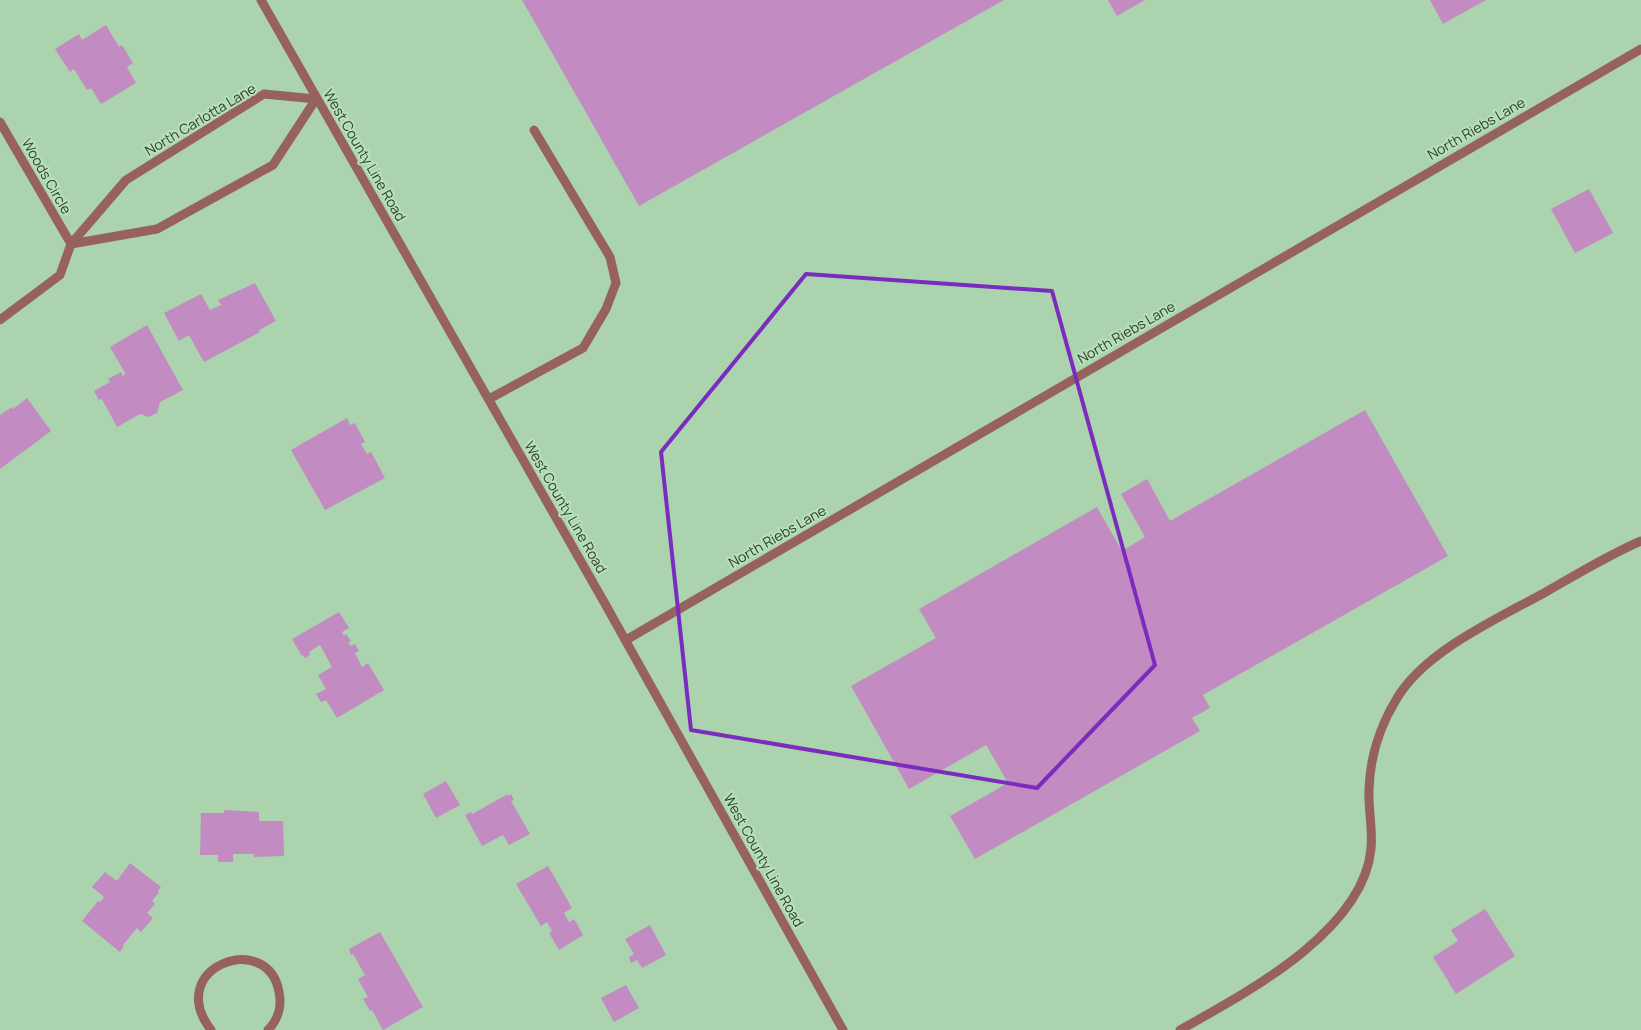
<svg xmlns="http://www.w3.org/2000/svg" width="1641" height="1030" font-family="Manrope,sans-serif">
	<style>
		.building { fill: #c28cc3 }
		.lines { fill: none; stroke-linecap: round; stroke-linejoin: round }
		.minor { stroke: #97615c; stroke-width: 9 }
		.marked { fill: none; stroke: #7b2cbf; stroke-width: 4; stroke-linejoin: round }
		.labels { text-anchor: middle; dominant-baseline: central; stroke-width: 4; stroke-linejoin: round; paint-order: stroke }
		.street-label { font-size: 14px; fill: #2d3d2e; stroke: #b8e0b9 }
	</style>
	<rect width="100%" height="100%" fill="#abd3ad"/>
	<g class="building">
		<polygon points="522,0 1004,0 639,206"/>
		<polygon points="1108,0 1145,0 1117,16"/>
		<polygon points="1430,0 1486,0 1443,24"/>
		<polygon points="106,25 119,47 122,45 133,63 127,67 136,83 101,104 91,88 87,90 74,69 70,72 55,49 79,34 82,40"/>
		<polygon points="1589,189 1613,233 1575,253 1551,209"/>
		<polygon points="255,283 276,321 259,330 260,332 204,362 189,335 179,341 164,313 201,294 210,310 221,305 218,300"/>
		<polygon points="147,325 183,390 160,402 157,413 149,417 140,414 117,427 102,399 99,400 94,391 110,382 108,379 121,372 123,377 125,373 110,347"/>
		<polygon points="27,398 51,431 0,469 0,415 12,407 13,409"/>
		<polygon points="1365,410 1448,556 1203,695 1210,708 1192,718 1200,731 975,859 950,816 1008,783 986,745 909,789 851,686 936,638 919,609 1097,507 1122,551 1145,537 1121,494 1147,479 1170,521"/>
		<polygon points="347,418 350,425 355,423 365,442 361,444 367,454 371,452 385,478 325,510 291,450"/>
		<polygon points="339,612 349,628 342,632 344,636 346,634 351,641 348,643 351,646 355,644 359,651 355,653 362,667 368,663 384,690 337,718 326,700 321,702 316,694 326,689 318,675 332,667 320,645 309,652 310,655 305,658 303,655 302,656 292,639"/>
		<polygon points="446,781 460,805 436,818 423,794"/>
		<polygon points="508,794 508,796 511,794 514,800 511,801 530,834 509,845 503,835 482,846 465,815 471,812 472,814"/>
		<polygon points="224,810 259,812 259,821 283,821 284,856 254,857 254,854 233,854 233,862 218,862 218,855 200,855 201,813 224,813"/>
		<polygon points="130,863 161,887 158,891 159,892 152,901 155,904 147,913 153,918 141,932 137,928 123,945 124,946 120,952 82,921 98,901 100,902 104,897 92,887 105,872 117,881"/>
		<polygon points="548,866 572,908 564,913 569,922 574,919 583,935 559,950 549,933 552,931 547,922 541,926 516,884"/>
		<polygon points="1485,909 1515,956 1456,994 1433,957 1458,941 1451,930"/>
		<polygon points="650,925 666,955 642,968 637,960 631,963 629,957 634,954 625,939"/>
		<polygon points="380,932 423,1007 383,1030 372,1010 370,1011 363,999 368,997 358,979 365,975 353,954 351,955 349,949"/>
		<polygon points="626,985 639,1008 614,1022 601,998"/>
	</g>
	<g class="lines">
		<g class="minor">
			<polyline points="261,0 604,602 843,1030"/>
			<polyline points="0,122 71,244"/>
			<polyline points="0,320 60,275 71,244 126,180 264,94 316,99 273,165 157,229 71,244"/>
			<polyline points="489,399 583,348 606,309 616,283 610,257 534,130"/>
			<polyline points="626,640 1641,49"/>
			<path d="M211,1030C163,967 268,929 279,992C282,1006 278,1020 268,1030"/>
			<path d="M1180,1030C1244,994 1363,932 1371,849C1373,829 1368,809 1369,789C1370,758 1380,726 1396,700C1423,652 1497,619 1544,593C1576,575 1608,555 1641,541"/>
		</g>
	</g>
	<path class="marked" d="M806,274L1052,291L1155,665L1037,788L691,730L661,452Z"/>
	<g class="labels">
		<g class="street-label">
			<text transform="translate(200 119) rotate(-31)">North Carlotta Lane</text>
			<text transform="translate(1476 128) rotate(-30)">North Riebs Lane</text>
			<text transform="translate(365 155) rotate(60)">West County Line Road</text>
			<text transform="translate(47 176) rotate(60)">Woods Circle</text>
			<text transform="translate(1126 332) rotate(-30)">North Riebs Lane</text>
			<text transform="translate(566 507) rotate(60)">West County Line Road</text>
			<text transform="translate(777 536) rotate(-30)">North Riebs Lane</text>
			<text transform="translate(764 860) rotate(61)">West County Line Road</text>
		</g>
	</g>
</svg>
